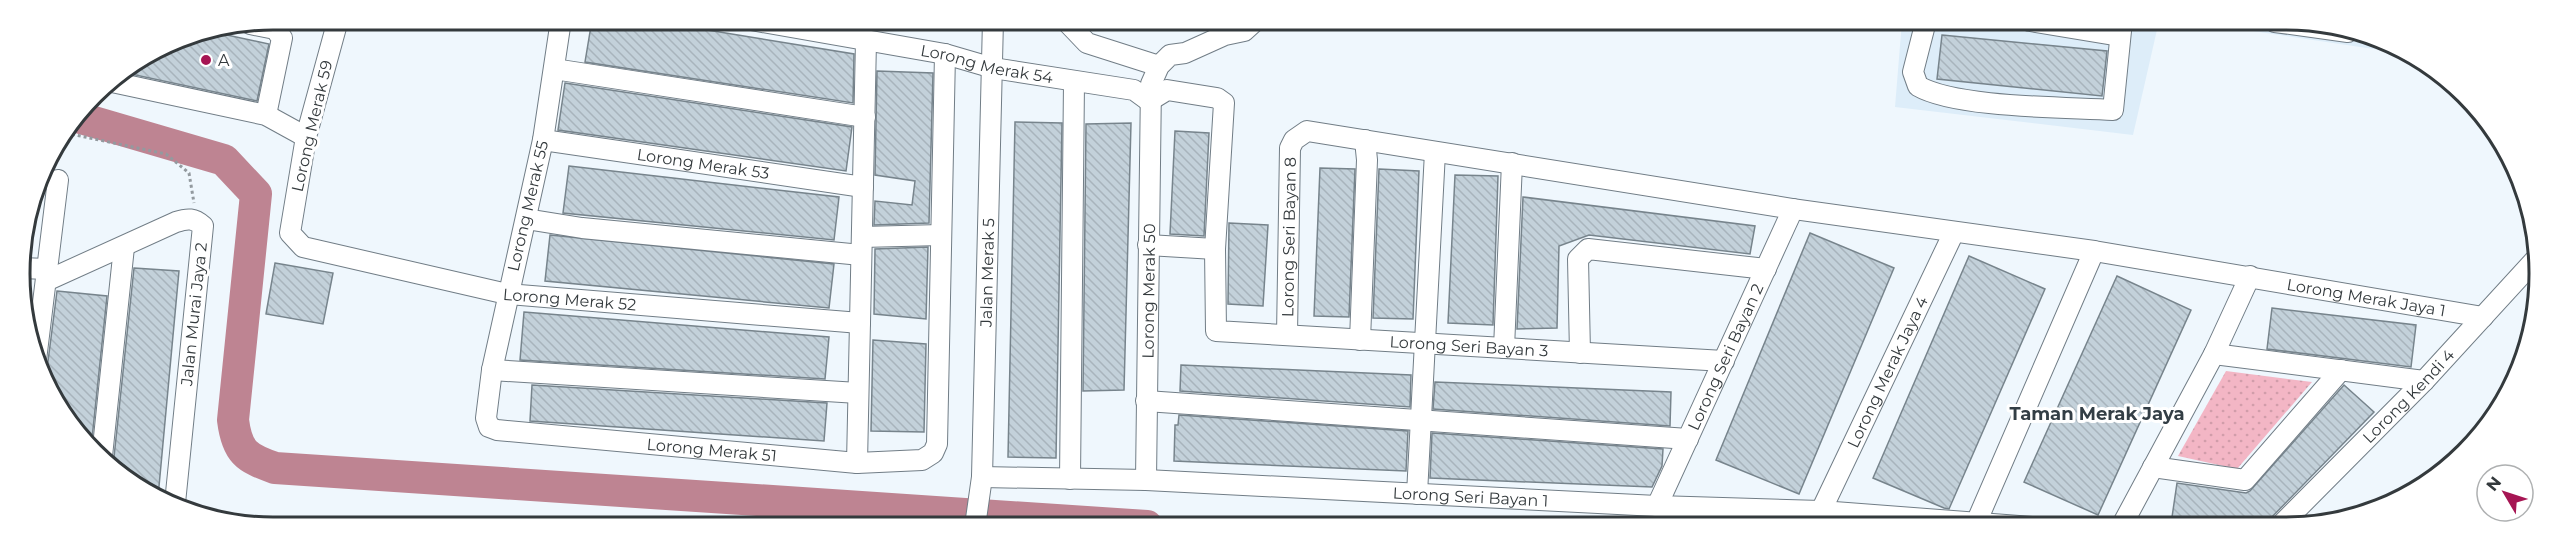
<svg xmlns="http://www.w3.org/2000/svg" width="2559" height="547" font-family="Montserrat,sans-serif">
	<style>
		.built { fill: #ddedf9 }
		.park { fill: url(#park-dots) }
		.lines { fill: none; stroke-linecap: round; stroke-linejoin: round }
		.river { stroke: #be8492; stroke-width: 32 }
		.building { fill: url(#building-back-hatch); stroke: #77848c; stroke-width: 1.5 }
		.minor-casing { stroke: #717d86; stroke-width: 22 }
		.path { stroke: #939a9f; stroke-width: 3; stroke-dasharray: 3 3; stroke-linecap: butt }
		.minor { stroke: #fff; stroke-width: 20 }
		.poi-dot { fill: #a61553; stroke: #fff; stroke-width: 2 }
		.labels { text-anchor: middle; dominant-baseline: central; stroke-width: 6; stroke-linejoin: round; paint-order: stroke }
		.poi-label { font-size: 16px; fill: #343a3d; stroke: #fff; text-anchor: start }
		.street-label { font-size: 16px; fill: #343a3d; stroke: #fff }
		.neighbourhood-label { font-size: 18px; font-weight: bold; fill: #333e45; stroke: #fff }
		.rim { fill: none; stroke: #343a3d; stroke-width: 3 }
	</style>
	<defs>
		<pattern id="park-dots" width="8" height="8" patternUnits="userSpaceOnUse" patternTransform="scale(1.5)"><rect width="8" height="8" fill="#f3b6c5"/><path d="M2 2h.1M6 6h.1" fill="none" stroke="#d19daa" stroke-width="1.8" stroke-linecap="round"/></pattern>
		<pattern id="building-back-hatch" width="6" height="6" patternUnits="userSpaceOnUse" patternTransform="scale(1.5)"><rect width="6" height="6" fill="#c3d1da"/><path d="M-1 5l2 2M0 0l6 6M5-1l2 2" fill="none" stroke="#a8b4bc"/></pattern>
	</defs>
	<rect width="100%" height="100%" fill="#eff7fd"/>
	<g class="built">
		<polygon points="1902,21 2159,21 2133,135 1895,107"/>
		<polygon points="2193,22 2318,22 2414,55"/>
	</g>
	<polygon class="park" points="2226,371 2312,382 2237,469 2178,456"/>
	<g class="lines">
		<path class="river" d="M77,117L224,160L256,194L233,420C237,452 246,458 275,468L1147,526"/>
	</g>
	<g class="building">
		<polygon points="592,20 646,20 854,54 853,103 585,62"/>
		<polygon points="213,32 269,44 257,101 126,73 177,39"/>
		<polygon points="1942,35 2107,51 2102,96 1937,79"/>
		<polygon points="877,71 933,73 929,223 874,225 875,201 912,205 915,181 875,175"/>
		<polygon points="565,83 852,127 846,171 558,130"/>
		<polygon points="1015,122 1062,123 1056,458 1008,457"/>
		<polygon points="1131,123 1124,390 1083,391 1086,124"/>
		<polygon points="1175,131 1209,133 1204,236 1170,234"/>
		<polygon points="569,166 839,197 834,240 563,213"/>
		<polygon points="1320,168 1355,169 1349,317 1314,316"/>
		<polygon points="1379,169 1419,171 1413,319 1373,318"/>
		<polygon points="1455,175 1498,176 1493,325 1448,323"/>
		<polygon points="1523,197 1755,226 1750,254 1589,235 1559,246 1557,328 1517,329"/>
		<polygon points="1229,223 1268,225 1263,306 1228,304"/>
		<polygon points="1810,233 1894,268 1799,494 1716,460"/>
		<polygon points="550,235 834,264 829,308 545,281"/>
		<polygon points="928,247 926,319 874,314 875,249"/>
		<polygon points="1969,256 2045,289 1949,509 1944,508 1873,478"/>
		<polygon points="275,263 333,273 323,324 266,314"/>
		<polygon points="134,268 179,271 158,497 147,494 111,464 114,457"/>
		<polygon points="2117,276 2191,310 2098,515 2024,482"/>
		<polygon points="57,291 107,296 91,448 82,441 46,377"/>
		<polygon points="2272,308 2416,325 2411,367 2267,349"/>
		<polygon points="524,312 829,337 825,379 520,360"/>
		<polygon points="873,340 926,344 924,432 871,431"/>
		<polygon points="1181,365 1411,375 1410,407 1180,391"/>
		<polygon points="1435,382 1671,392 1670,426 1433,409"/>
		<polygon points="532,385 827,403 824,441 530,421"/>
		<polygon points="2344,385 2374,412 2270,519 2267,527 2171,524 2177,483 2246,493 2250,491"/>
		<polygon points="1179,415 1408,431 1406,471 1174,461 1175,425 1178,425"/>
		<polygon points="1432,433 1663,449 1662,466 1652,487 1430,478"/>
	</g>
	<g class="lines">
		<defs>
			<g id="minor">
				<path id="s1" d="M338,20L306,137L290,233L303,247L507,294L860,323"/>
				<path id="s2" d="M561,20L543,140L492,370L486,418L489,427L497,430L857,463L922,460L933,453L937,444L945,54"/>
				<path id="s3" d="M751,20L945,54L993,68L1134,90L1149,101"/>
				<polyline points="1065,20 1087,43 1159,66"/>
				<path d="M1926,21L1913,72L1918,86C1956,108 2065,107 2113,110L2122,21"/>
				<polyline points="2030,21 2120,36"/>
				<polyline points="2275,22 2348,32"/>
				<polyline points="250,24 275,29 282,38 266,115"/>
				<polyline points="554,69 865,117"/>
				<polyline points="112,82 266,115 306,137"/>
				<path id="s4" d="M1149,101L1167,90L1217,98L1224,103L1215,249L1216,331L1724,361"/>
				<path id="s5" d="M543,140L863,187"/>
				<polyline points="526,219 582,228 861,255"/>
				<polyline points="862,237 941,235"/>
				<polyline points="1148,245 1215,249"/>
				<polyline points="21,268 47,269"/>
				<path d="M46,281L176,222C188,218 194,218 203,226L175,503"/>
				<path id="s6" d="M1287,335L1290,148L1294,140L1307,131L1793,209L2094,251L2483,317"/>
				<polyline points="1360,340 1367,160 1365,140"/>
				<polyline points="1504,348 1512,163"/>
				<polyline points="1580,353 1578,259 1588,249 1766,269"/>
				<polyline points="2214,354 2424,381"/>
				<polyline points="36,360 58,180"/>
				<polyline points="492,370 858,393"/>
				<polyline points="1146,401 1688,439"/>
				<polyline points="102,456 124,247"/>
				<polyline points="857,463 866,41"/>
				<polyline points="2153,467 2245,480 2341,370"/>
				<path id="s7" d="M982,477L1146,480L1657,506L1821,511L2032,527"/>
				<polyline points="1070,479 1074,82"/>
				<path id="s8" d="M1146,480L1151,84L1159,66L1170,55L1185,53L1225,35L1244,31L1255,21"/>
				<polyline points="1417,494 1435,152"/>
				<path id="s9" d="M1657,506L1793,209"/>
				<path id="s10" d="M1821,511L1954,232"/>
				<polyline points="1976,523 2094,251"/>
				<path id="s11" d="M975,526L982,477L993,20"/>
				<polyline points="2121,527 2214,354 2250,276"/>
				<path id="s12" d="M2279,527L2424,381L2534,261"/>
			</g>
		</defs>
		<use href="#minor" class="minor-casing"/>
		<polyline class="path" points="66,133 166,154 189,173 194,203"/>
		<use href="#minor" class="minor"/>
	</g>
	<circle class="poi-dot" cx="206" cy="60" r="6"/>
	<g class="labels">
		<g class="poi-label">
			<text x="218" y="60">A</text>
		</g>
		<g class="street-label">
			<text stroke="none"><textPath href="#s3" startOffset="240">Lorong Merak 54</textPath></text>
			<text transform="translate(312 126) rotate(-77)">Lorong Merak 59</text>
			<text stroke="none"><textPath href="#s5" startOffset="162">Lorong Merak 53</textPath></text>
			<text transform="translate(528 206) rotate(-77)">Lorong Merak 55</text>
			<text stroke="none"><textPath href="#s6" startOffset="98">Lorong Seri Bayan 8</textPath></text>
			<text stroke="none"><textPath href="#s11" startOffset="254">Jalan Merak 5</textPath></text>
			<text stroke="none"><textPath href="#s8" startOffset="189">Lorong Merak 50</textPath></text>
			<text stroke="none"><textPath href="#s6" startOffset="1284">Lorong Merak Jaya 1</textPath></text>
			<text stroke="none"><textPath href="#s1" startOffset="510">Lorong Merak 52</textPath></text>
			<text transform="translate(194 314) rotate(-84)">Jalan Murai Jaya 2</text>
			<text stroke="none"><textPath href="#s4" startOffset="562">Lorong Seri Bayan 3</textPath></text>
			<text stroke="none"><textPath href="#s9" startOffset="164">Lorong Seri Bayan 2</textPath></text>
			<text stroke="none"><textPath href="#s10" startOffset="154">Lorong Merak Jaya 4</textPath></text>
			<text stroke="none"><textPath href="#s12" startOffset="184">Lorong Kendi 4</textPath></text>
			<text stroke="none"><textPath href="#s2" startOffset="639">Lorong Merak 51</textPath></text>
			<text stroke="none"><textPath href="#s7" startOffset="489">Lorong Seri Bayan 1</textPath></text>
		</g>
		<g class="neighbourhood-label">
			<text x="2097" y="414">Taman Merak Jaya</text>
		</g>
	</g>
	<path d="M0 0H2559V547H0ZM273 30H2286A243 243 0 0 1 2529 273V274A243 243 0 0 1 2286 517H273A243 243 0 0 1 30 274V273A243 243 0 0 1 273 30Z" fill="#fff" fill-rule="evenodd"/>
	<path class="rim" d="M273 30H2286A243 243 0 0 1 2529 273V274A243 243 0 0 1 2286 517H273A243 243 0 0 1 30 274V273A243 243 0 0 1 273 30Z"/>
	<g transform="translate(2505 493) rotate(309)"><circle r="28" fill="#ffffff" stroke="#aeb0b1" stroke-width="1.5"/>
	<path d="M0-4.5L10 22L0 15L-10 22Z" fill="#a61553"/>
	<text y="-9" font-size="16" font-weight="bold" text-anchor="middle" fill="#343a3d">N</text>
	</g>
</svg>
